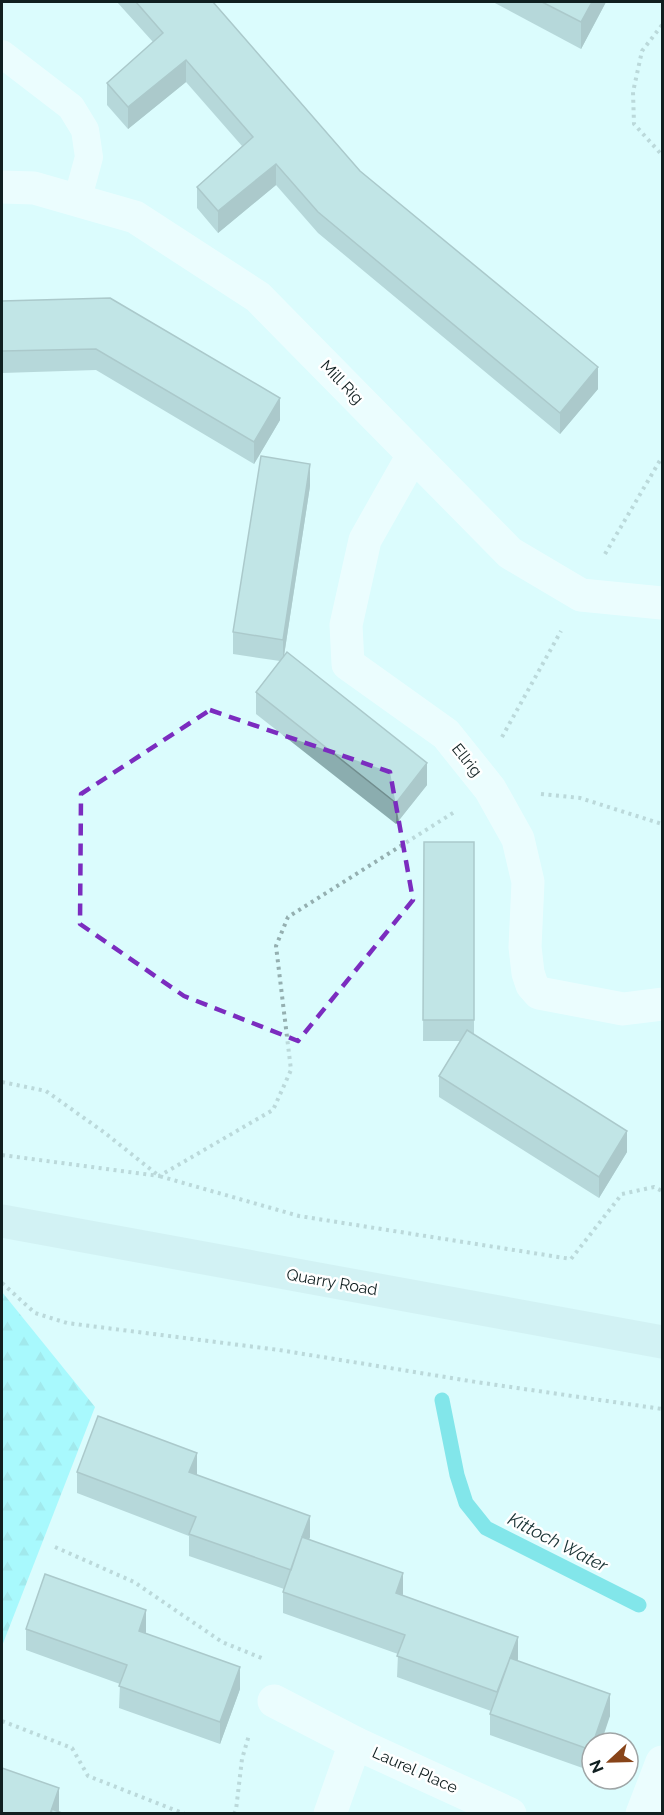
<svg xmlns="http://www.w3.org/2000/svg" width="664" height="1815" font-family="Raleway,sans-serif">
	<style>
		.forest { fill: url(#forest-firs) }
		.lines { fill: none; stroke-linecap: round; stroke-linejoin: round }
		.stream { stroke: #17ccd2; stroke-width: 15 }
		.path { stroke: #94afb0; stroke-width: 4; stroke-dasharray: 3 4.5; stroke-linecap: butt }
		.lane { stroke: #fff; stroke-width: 28 }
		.street { stroke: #fff; stroke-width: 33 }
		.secondary { stroke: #c8e7e8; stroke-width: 33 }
		.wall { fill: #8badaf }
		.shaded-wall { fill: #718d8e }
		.building { fill: #a2c9cb; stroke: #718d8e; stroke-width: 1.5 }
		.marked { fill: none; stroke: #7b2cbf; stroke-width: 4.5; stroke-dasharray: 12 8; stroke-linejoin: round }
		.labels { text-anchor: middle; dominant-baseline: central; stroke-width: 5; stroke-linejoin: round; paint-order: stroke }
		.street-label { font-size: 16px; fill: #101f20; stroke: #fff }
		.water-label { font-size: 18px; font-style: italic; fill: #183233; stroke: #fff }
	</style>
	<defs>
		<pattern id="forest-firs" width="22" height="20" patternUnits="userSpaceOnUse" patternTransform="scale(1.5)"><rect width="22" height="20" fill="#6af6fc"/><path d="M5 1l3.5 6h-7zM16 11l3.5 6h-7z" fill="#5bd2d8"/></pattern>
	</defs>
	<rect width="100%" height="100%" fill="#dbfcfd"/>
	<polygon class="forest" points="2,1292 95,1407 2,1646"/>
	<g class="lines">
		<polyline class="stream" points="442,1400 457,1475 466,1503 486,1528 639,1605"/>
		<g class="path">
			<polyline points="662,25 642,51 633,92 634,124 662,155"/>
			<polyline points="605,554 662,457"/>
			<polyline points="502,737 561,631"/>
			<polyline points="541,794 580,798 662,824"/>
			<polyline points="2,1082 46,1091 105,1133 159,1176 299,1216 571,1259 622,1194 654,1187 662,1191"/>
			<polyline points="2,1155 159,1176 273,1110 291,1070 276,946 288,917 456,811"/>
			<polyline points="2,1283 35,1313 67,1323 279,1350 476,1382 662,1409"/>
			<polyline points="55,1547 134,1582 222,1642 264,1659"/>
			<polyline points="2,1721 72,1748 88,1776 185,1814"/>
			<polyline points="234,1814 236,1810 242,1759 249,1735"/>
		</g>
		<polyline class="lane" points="2,54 71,107 85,130 89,157 77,201"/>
		<g class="street">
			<polyline points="2,187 34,188 135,217 258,297 510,553 581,595 662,603"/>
			<polyline points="413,455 365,540 346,625 348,664 446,734 490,789 518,839 528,882 525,947 528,973 532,985 539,993 623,1009 662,1004"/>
			<polyline points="274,1701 355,1743"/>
			<polyline points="330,1814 355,1743 510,1814"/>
			<polyline points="642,1814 662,1762"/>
		</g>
		<polyline class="secondary" points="2,1221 662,1342"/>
	</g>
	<g class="wall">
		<polygon points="117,2 213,2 360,171 598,389 560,434 318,233 276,185 218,233 197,208 197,187 242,146 186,82 128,129 107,105 107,83 153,42"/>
		<polygon points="493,2 606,2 581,49"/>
		<polygon points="2,301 280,420 254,464 96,370 2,373"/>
		<polygon points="310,486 284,656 427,785 396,824 256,714 256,692 280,661 233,654 233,632"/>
		<polygon points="424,842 474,842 474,1034 627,1152 599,1198 439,1097 439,1076 460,1041 423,1041"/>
		<polygon points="77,1472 197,1475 310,1537 309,1539 403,1594 402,1596 518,1659 517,1661 610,1716 592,1743 592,1768 591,1771 490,1735 490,1714 491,1711 397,1677 398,1654 283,1613 283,1592 284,1589 189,1556 189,1536 77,1493"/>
		<polygon points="26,1629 146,1632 145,1634 240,1689 220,1744 119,1708 120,1684 26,1650"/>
	</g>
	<g class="shaded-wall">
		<polygon points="592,2 606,2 581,49 581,22"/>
		<polygon points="186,60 186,82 128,129 128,107"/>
		<polygon points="276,164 276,185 218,233 218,211"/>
		<polygon points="598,367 598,389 560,434 560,413"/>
		<polygon points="280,398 280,420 254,464 254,442"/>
		<polygon points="310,464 310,486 283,662 283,640"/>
		<polygon points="427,763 427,785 396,824 396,803"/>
		<polygon points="627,1131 627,1152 599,1198 599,1177"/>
		<polygon points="197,1453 197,1475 189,1472"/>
		<polygon points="310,1516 310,1537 302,1558 302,1537"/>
		<polygon points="403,1573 403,1594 396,1615 396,1593"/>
		<polygon points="146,1610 146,1632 139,1653 139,1631"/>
		<polygon points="518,1637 518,1659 510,1680 510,1658"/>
		<polygon points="240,1667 240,1689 220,1744 220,1722"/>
		<polygon points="610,1694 610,1716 601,1743 593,1743"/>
		<polygon points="592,1746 592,1768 591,1771 591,1750"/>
		<polygon points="59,1788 59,1810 58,1814 50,1814"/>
	</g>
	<g class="building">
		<polygon points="136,2 213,2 360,171 598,367 560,413 318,212 276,164 218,211 197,187 253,137 186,60 128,107 107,83 163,33"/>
		<polygon points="542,2 592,2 581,22"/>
		<polygon points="110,298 280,398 254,442 96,349 2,351 2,301"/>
		<polygon points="261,456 310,464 283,640 233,632"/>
		<polygon points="287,652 427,763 396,803 256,692"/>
		<polygon points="424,842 474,842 474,1020 423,1020"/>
		<polygon points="467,1030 627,1131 599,1177 439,1076"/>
		<polygon points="98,1416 197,1453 189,1472 310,1516 302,1537 403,1573 396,1593 518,1637 510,1658 610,1694 593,1743 592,1743 591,1750 490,1714 510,1658 497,1692 397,1656 405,1635 283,1592 302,1537 291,1570 189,1534 196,1517 77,1472"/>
		<polygon points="45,1574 146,1610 139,1631 240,1667 220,1722 119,1686 127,1665 26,1629"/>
		<polygon points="2,1768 59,1788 50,1814 2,1814"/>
		<polygon points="52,1809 64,1814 51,1814"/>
	</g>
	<path d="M0 0H664V1815H0ZM210,710L390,772L413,900L298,1041L184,996L80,924L81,794Z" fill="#dbfcfd" fill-opacity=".55" fill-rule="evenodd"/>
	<path class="marked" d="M210,710L390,772L413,900L298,1041L184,996L80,924L81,794Z"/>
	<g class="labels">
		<g class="street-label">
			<text transform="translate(342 382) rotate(46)">Mill Rig</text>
			<text transform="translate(467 760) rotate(51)">Ellrig</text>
			<text transform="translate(332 1282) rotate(10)">Quarry Road</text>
			<text transform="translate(415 1770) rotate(24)">Laurel Place</text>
		</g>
		<g class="water-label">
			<text transform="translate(558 1542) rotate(27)">Kittoch Water</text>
		</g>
	</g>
	<rect width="664" height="1815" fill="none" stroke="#101f20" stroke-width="6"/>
	<g transform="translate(610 1761) rotate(248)"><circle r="28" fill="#ffffff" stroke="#9fa5a6" stroke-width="1.5"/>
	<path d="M0-4.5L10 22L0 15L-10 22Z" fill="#884419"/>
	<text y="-9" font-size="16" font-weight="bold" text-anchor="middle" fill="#101f20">N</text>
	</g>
</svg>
